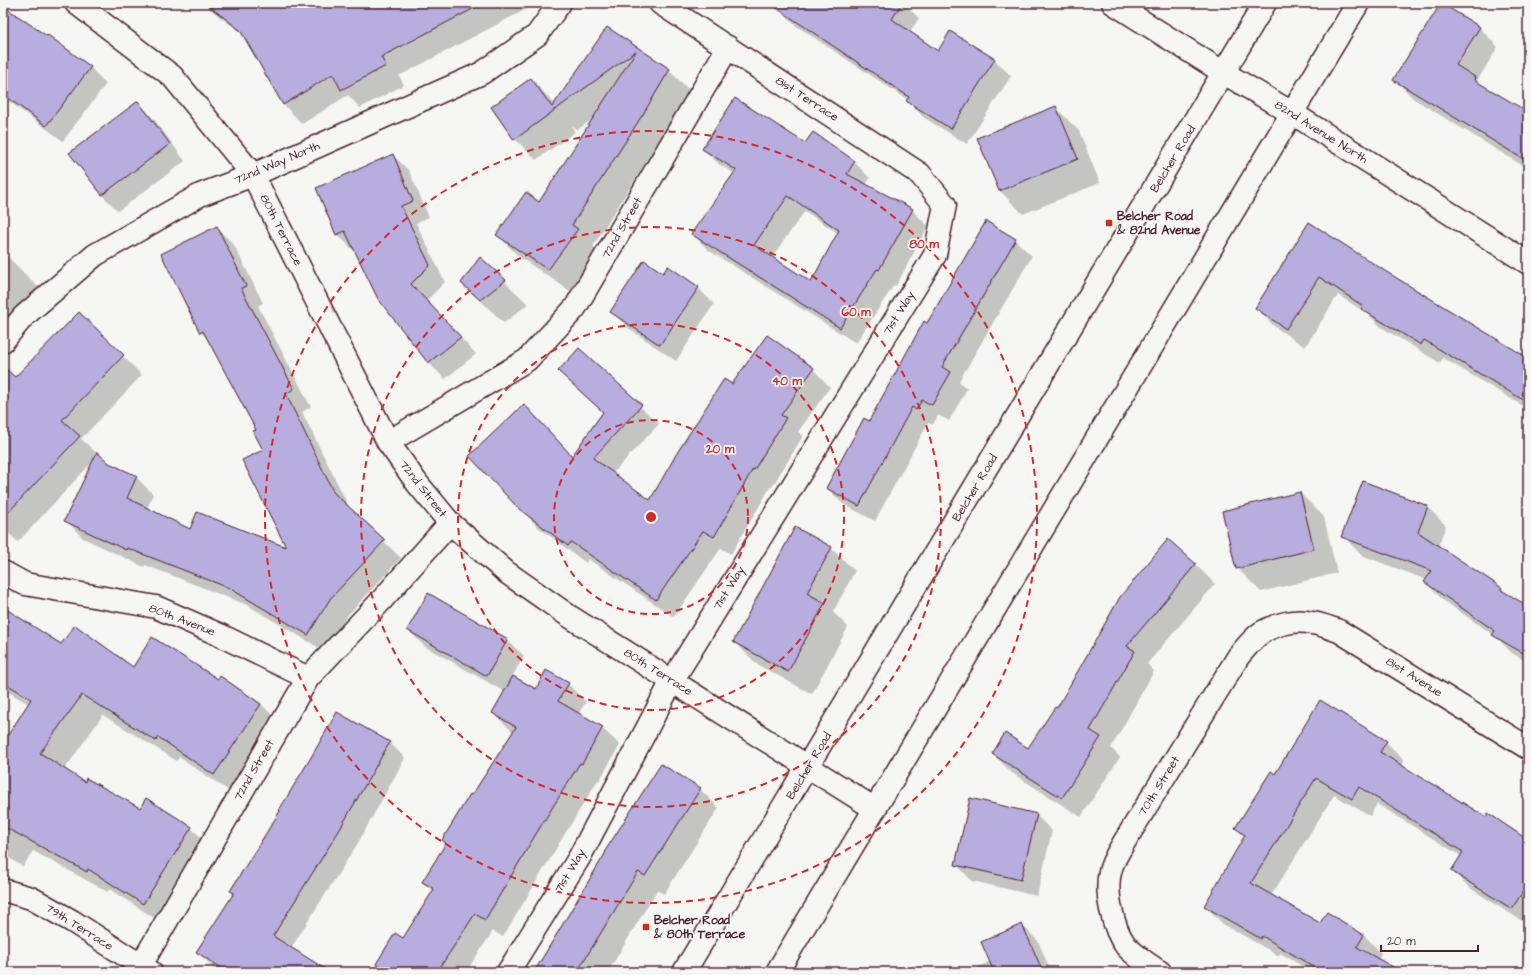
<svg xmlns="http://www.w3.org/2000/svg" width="1531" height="975" font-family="'Architects Daughter',sans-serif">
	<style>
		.shadow { fill: #0003; fill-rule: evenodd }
		.building { fill: #b7adde; stroke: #4a1f2b; fill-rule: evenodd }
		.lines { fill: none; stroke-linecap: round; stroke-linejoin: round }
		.street-casing { stroke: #4a1f2b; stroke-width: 25 }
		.secondary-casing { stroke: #4a1f2b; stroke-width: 25 }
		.street { stroke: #f6f6f2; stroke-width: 22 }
		.secondary { stroke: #f6f6f2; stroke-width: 22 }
		.ring { fill: none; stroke: #d62828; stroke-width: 2; stroke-dasharray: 7 5 }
		.poi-dot { fill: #c8321e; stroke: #f6f6f2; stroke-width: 1.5 }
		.labels { text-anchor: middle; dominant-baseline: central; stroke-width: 3.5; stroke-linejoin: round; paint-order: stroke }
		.street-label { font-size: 12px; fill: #4a1f2b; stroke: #f6f6f2 }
		.poi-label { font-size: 12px; font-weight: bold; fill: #4a1f2b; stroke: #f6f6f2; text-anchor: start }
		.centre { fill: #d62828; stroke: #f6f6f2; stroke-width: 2 }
		.ring-label { font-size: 12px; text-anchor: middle; font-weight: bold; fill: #d62828; stroke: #f6f6f2; stroke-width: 3.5; stroke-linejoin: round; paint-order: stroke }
	</style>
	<rect width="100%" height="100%" fill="#f6f6f2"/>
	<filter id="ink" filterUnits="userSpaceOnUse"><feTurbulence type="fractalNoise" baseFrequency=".025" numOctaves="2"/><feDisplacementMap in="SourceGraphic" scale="8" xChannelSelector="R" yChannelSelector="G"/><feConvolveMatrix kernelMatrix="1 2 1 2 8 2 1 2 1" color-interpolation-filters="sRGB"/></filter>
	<g filter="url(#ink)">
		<g class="shadow">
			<polygon points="204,3 538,3 399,76 404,85 360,108 348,95 302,124 284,105 245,36 211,10"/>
			<polygon points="783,3 903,3 919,18 909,33 938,52 951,32 995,60 1011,76 967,144 923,117 908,100 795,25 779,9"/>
			<polygon points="3,7 90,67 106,84 63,141 3,97"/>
			<polygon points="1479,27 1498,47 1477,81 1482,86 1528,113 1528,169 1414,99 1395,80"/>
			<polygon points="608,28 669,70 690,91 665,132 593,246 598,251 570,291 518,256 497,234 539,203 593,119 577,130 573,126 572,127 575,132 536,160 515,139 531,79 555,104"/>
			<polygon points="138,103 154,119 185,161 118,211 102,195"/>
			<polygon points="1056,108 1079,131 1100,183 1023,214 1000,191 978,139"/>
			<path d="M813,134L854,162L870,178L866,185L912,210L928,226L896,286L894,285L856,343L708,250L692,233L735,174L720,165L703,149L806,144ZM805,211L839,234L812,283L772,257Z"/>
			<polygon points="393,155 409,171 429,217 416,223 445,282 426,301 476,354 445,379 429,363 379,298 355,249 353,250 337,234"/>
			<polygon points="986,223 1015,240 1032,256 959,381 967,389 949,421 938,415 933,425 928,423 875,521 843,504 827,488 869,422"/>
			<polygon points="1309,224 1384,272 1528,359 1528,409 1443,358 1440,363 1381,327 1368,314 1338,295 1305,347 1275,327 1256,308"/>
			<polygon points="217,228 234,245 263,303 258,306 311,407 302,412 350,509 401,558 347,616 326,652 247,605 145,565 144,567 83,538 66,520 94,460 18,542 3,528 3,389 15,379 79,313 142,375 81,439 109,464 136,477 153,494 147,509 190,530 288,549 264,451 257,430 208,340 201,332"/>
			<polygon points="3,252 39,288 3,326"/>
			<polygon points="480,258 528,304 504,323 462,283"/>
			<polygon points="663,274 698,288 714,304 676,361 627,327 611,311"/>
			<polygon points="579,350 659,424 612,474 651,502 732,385 813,369 830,387 798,432 803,436 772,487 771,486 731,554 721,548 674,617 588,559 586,563 538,527 520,508 573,457 604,413"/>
			<polygon points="1364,483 1428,507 1446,526 1438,546 1501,588 1508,595 1528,607 1528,663 1512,653 1495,636 1444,601 1425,582 1427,580 1361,555 1343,536"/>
			<polygon points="1300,493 1324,517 1337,573 1261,592 1237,568"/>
			<polygon points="1168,541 1196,565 1215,584 1147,664 1154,671 1111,748 1120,757 1081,817 1012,773 993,754 1028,749 1057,710"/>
			<polygon points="831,548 855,571 833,612 848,627 812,694 758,665 734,642"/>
			<polygon points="428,595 507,640 524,656 512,677 536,690 568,684 586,702 578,714 602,728 620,745 599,781 598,780 554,852 503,937 493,931 466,972 371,972 395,935 403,940 434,892 423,882 447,844 443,840 513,732 493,713 505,692 424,646 408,630"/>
			<polygon points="3,608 61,645 133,669 219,680 221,677 261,704 282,725 235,795 179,757 177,761 103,715 64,770 85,783 140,809 191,828 212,848 164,924 109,889 108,892 33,851 23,867 3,854 3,744 29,704 3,689"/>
			<polygon points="389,742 405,758 358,843 291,948 320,972 220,972 213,968 197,951 234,894 231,891 281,811"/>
			<polygon points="1386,742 1404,760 1401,765 1486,818 1528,841 1528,925 1470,888 1452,871 1461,856 1377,804 1370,816 1334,795 1271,896 1320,924 1364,935 1381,953 1378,959 1400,972 1312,972 1280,953 1279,956 1223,924 1205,906 1245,837 1236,828 1275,776"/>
			<polygon points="700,789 719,808 664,894 657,890 608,972 536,972"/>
			<polygon points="1036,815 1052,831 1037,896 972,881 956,864"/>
			<polygon points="1022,925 1038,941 1051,972 967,972 991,961"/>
		</g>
		<g class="building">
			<polygon points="205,3 484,3 381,57 386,66 341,90 333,74 283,105 240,30"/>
			<polygon points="769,3 902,3 892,19 938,51 950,31 995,59 951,129 906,101 909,97"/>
			<polygon points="1441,3 1480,27 1456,65 1475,77 1474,80 1528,112 1528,162 1393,80"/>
			<polygon points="3,6 47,36 48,35 91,67 46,126 3,94"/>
			<polygon points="607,27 670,69 645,111 572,225 578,229 548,270 496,235 526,192 539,202 636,51 555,110 554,109 555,110 514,140 491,107 531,78 552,107"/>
			<path d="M735,98L805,143L813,132L855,161L847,174L913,209L879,270L877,269L840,328L691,234L736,170L702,149ZM788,196L839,230L811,282L754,245Z"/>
			<polygon points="138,101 170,144 102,195 69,153"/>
			<polygon points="1056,106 1078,159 999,191 977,138"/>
			<polygon points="393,154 413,201 401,206 430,265 411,284 461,337 428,363 378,299 345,231 336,235 316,188"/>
			<polygon points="986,221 1016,239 942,367 951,372 932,405 922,400 916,410 912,407 859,506 826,488 864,418 869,421 924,321 927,323"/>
			<polygon points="1309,222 1385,271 1528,358 1528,403 1424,340 1421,345 1361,309 1363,306 1319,277 1286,329 1255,308"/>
			<polygon points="217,226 246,286 241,288 294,389 286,394 334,493 385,540 330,599 308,635 229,588 127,548 126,550 64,521 97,452 109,463 137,476 127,498 190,529 197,512 286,547 242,460 263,450 253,431 256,430 203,331 200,333 161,254"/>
			<polygon points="480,257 506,280 480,300 461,283"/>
			<polygon points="644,260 663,273 668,266 699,287 660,345 610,312"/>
			<polygon points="79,312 124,355 62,420 80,436 3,518 3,366 15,377"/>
			<polygon points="767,335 814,368 781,415 786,418 754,470 753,469 714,537 703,531 656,600 571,542 568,546 519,509 469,456 524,404 572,456 603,412 558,371 579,348 642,405 593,458 650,500 677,453 724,379 732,384"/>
			<polygon points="1363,481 1428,506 1418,532 1502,588 1501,590 1528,606 1528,656 1492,635 1495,631 1424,582 1432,571 1341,537"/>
			<polygon points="1300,492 1314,549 1236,569 1222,511"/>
			<polygon points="795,527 832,547 807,593 825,603 788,672 733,642"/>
			<polygon points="1168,539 1196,564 1127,646 1135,651 1090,730 1101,737 1062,798 992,754 1005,733 1028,748 1055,707 1057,708 1120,597"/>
			<polygon points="428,593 508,639 487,676 407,630"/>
			<polygon points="3,607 61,644 75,625 133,667 152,637 218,679 220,676 261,704 214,775 158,737 156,741 82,695 40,753 85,782 86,778 140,808 146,798 192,827 143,904 88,869 87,872 3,826 3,743 31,699 3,682"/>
			<polygon points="546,670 569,683 558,701 603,727 582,764 580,763 536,834 485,920 475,914 437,972 389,972 376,964 395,933 403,938 434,889 422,882 446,843 442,840 470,794 472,795 516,727 492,713 513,676 536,689"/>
			<polygon points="1320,700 1387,741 1380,752 1486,817 1488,813 1528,840 1528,883 1512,909 1451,871 1463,852 1359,787 1352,799 1316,778 1251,883 1320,923 1327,912 1364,935 1357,947 1402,972 1322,972 1262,936 1261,939 1204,906 1245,835 1235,828 1271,771 1275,774"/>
			<polygon points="337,712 390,742 342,825 342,826 273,936 330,972 228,972 196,952 234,893 230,891 280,811 279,810 310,759"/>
			<polygon points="661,764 701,788 645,876 638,872 577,972 534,972 606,852 605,851"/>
			<polygon points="970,798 1037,814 1021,880 955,865"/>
			<polygon points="1022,924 1043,972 994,972 981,942"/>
		</g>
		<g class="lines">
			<defs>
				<g id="street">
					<polyline points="76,3 172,76 253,175 388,442 417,483 450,523 506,572 569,616 875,809"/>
					<polyline points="1113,3 1224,73 1292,113"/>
					<polyline points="3,341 24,316 95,255 200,195 253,175 482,73 537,35 560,3"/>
					<polyline points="388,442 527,360 575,308 728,47"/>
					<polyline points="3,572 25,584 156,607 220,635 308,678"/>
					<polyline points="3,890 31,898 72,921 151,972"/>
					<polyline points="137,972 308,678 380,602 450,523"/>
					<polyline points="508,972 579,858 672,681 935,255 945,205 920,174 660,3"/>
					<path d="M1160,972C1148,964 1136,957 1126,946C1113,929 1105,893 1110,872C1112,862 1118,853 1123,844L1238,657C1245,649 1252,639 1261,633C1275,624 1296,619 1312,623C1321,624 1330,628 1339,631L1528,748"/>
				</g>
				<g id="secondary">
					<polyline points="1292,113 1528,263"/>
					<polyline points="684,972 1265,3"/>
					<polyline points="777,972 1358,3"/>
				</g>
			</defs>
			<use href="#street" class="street-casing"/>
			<use href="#secondary" class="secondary-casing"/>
			<use href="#street" class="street"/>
			<use href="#secondary" class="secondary"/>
		</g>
	</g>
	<g class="ring">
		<circle cx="651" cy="517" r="97"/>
		<circle cx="651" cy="517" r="193"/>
		<circle cx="651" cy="517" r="290"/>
		<circle cx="651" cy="517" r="386"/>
	</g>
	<g class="poi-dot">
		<rect x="1105" y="219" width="8" height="8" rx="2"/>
		<rect x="642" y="923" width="8" height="8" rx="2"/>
	</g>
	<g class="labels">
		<g class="street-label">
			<text transform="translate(807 99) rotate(33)">81st Terrace</text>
			<text transform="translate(1321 132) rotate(32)">82nd Avenue North</text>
			<text transform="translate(1173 159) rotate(-59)">Belcher Road</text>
			<text transform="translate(277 163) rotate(-23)">72nd Way North</text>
			<text transform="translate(622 228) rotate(-60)">72nd Street</text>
			<text transform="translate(281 230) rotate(63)">80th Terrace</text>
			<text transform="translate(899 313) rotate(-58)">71st Way</text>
			<text transform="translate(975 488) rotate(-59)">Belcher Road</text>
			<text transform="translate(423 489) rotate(52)">72nd Street</text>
			<text transform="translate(729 588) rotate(-58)">71st Way</text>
			<text transform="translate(182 620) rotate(21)">80th Avenue</text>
			<text transform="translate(658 672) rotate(32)">80th Terrace</text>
			<text transform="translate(1414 677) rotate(32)">81st Avenue</text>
			<text transform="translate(809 766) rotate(-59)">Belcher Road</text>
			<text transform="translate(254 770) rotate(-60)">72nd Street</text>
			<text transform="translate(1159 786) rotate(-58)">70th Street</text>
			<text transform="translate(570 871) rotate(-59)">71st Way</text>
			<text transform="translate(79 927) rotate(32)">79th Terrace</text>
		</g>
		<g class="poi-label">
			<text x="1117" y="216">Belcher Road<tspan x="1117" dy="14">&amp; 82nd Avenue</tspan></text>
			<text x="654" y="920">Belcher Road<tspan x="654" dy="14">&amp; 80th Terrace</tspan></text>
		</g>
	</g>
	<circle cx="651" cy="517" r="6" class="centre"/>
	<g class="ring-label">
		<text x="924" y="248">80 m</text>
		<text x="856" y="316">60 m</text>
		<text x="787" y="385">40 m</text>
		<text x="720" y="453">20 m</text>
	</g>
	<rect width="1531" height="975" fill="none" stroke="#f6f6f2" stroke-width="16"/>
	<rect x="8" y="8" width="1515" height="959" fill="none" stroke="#4a1f2b" stroke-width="1.5" filter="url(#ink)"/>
	<path d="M1381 945v6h97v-6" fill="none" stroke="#4a1f2b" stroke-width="2"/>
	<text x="1387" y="945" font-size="12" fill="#4a1f2b" stroke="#f6f6f2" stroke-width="3" paint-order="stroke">20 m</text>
</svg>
